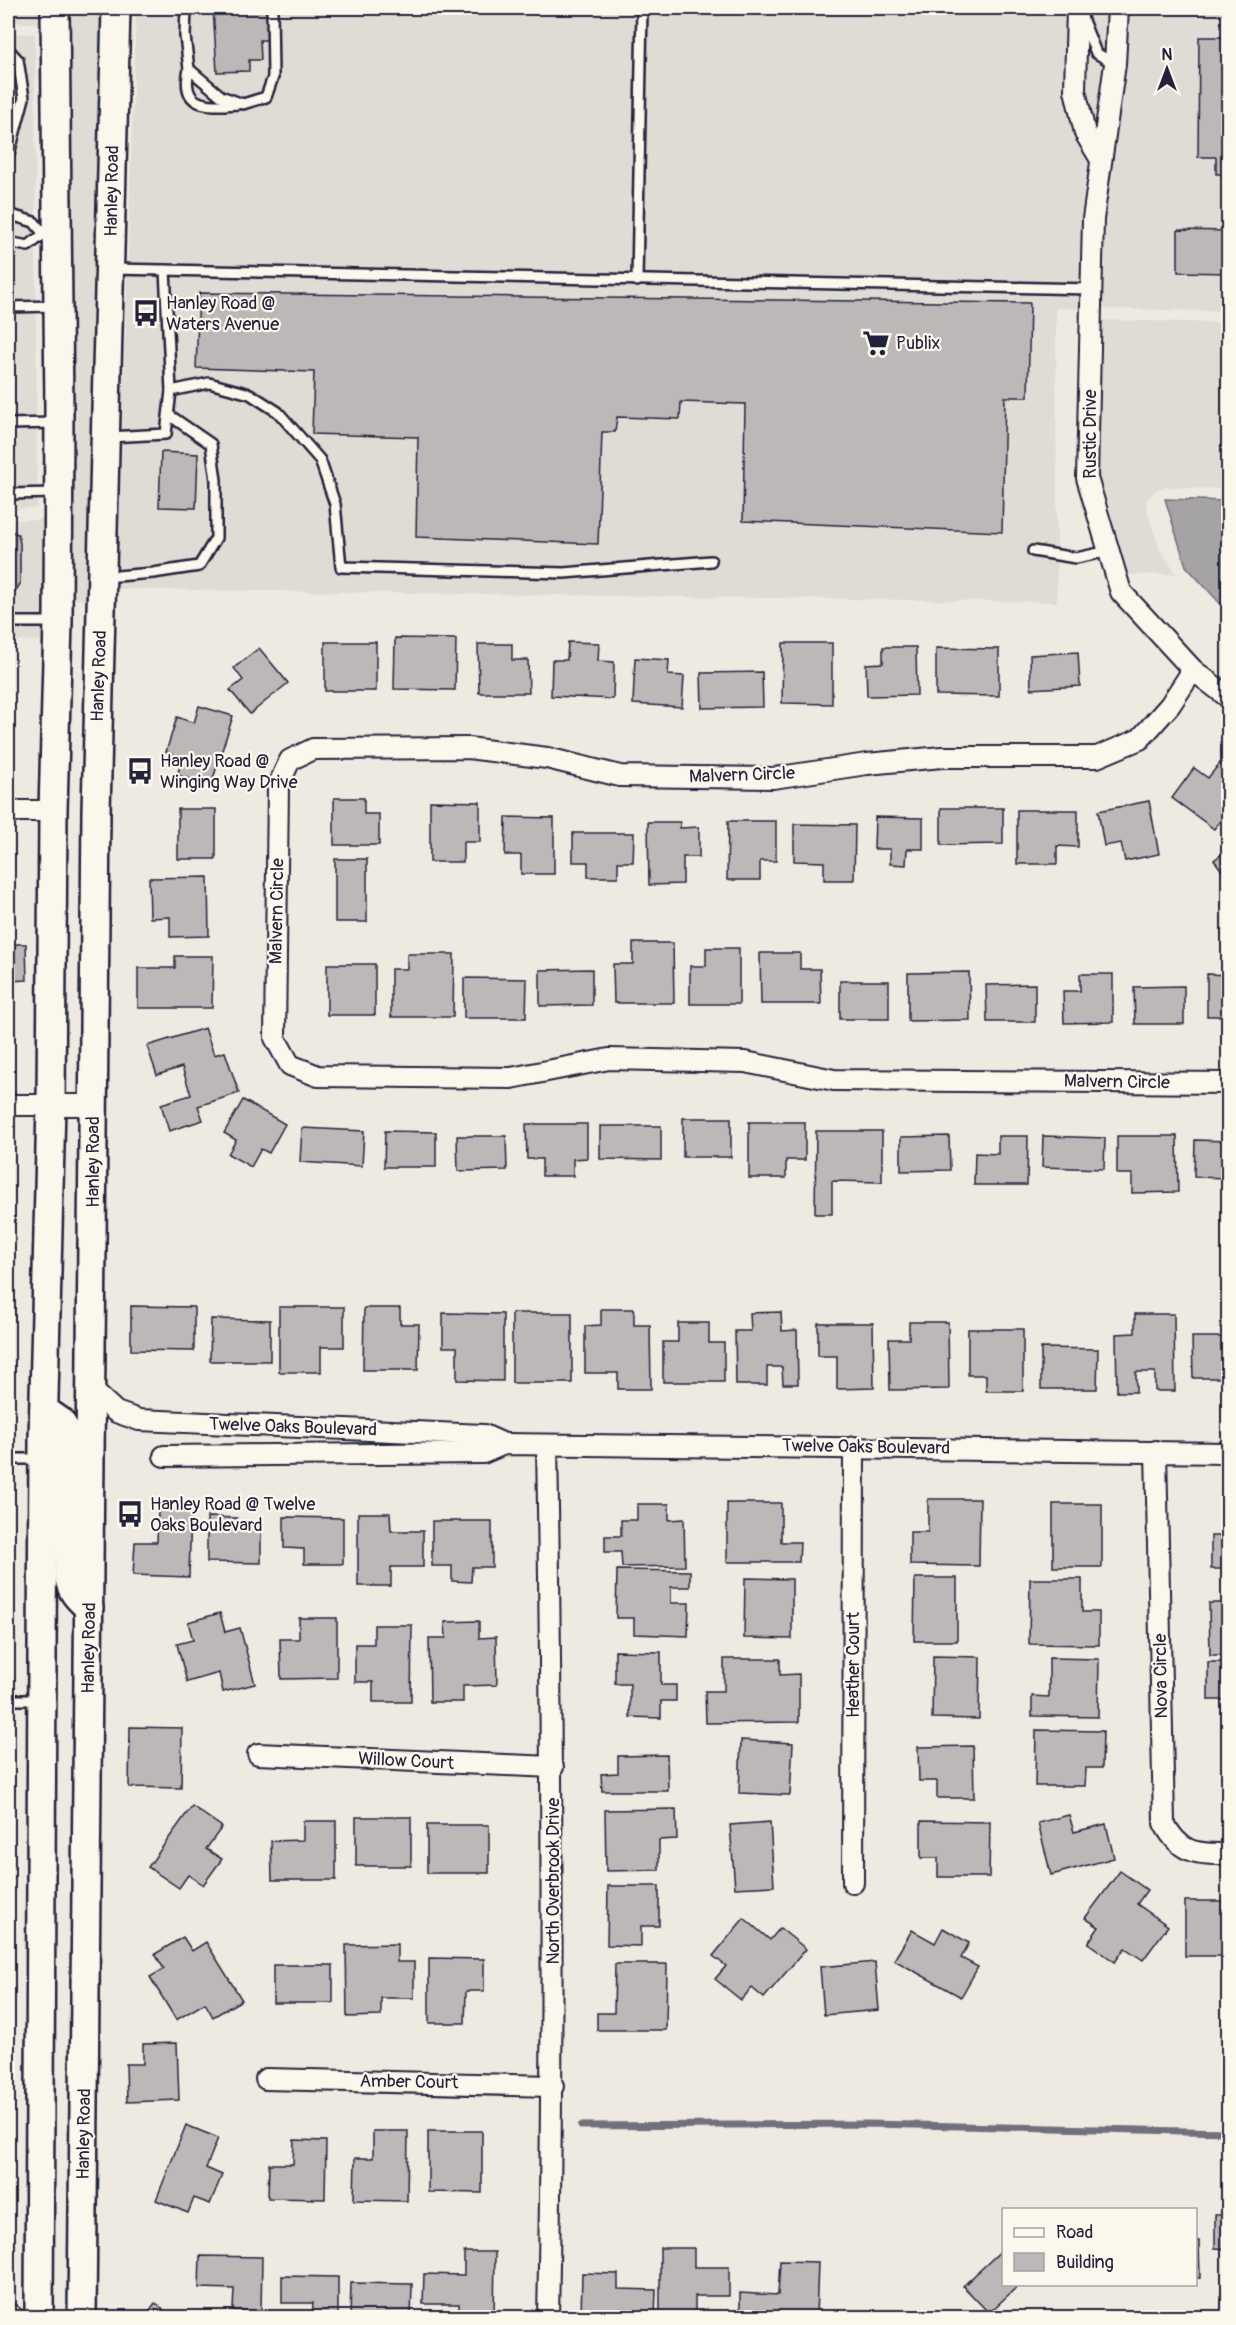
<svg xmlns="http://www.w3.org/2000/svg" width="1236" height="2325" font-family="Pangolin,sans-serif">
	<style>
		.built { fill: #dfdbd5 }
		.water { fill: #a6a3a7; stroke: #716f7c; stroke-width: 1.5 }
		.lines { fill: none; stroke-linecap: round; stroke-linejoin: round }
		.stream { stroke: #716f7c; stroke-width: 7 }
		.building { fill: #bcb8b8; stroke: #22223b; stroke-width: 1.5 }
		.lane-casing { stroke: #22223b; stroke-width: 14 }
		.street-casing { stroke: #22223b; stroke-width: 24 }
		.secondary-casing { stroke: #22223b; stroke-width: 32 }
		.lane { stroke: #fbf7ec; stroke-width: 9 }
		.street { stroke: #fbf7ec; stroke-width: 20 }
		.secondary { stroke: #fbf7ec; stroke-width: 27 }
		.labels { text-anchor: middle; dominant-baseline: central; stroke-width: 4.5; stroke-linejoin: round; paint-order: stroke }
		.street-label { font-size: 18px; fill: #22223b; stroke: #fbf7ec }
		.poi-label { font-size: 18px; fill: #22223b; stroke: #fbf7ec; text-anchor: start }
	</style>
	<rect width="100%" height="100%" fill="#eeeae2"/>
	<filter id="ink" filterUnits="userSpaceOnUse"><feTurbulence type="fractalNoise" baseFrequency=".0167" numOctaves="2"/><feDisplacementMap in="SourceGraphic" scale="12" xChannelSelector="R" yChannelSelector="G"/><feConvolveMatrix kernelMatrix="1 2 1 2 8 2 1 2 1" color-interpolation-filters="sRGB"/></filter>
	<g filter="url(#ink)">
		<g class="built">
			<polygon points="8,8 43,8 44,28 35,23 8,22"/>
			<polygon points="67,8 104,8 90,599 70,600"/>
			<polygon points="136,8 1228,8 1228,311 1056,308 1057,602 117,589"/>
			<polygon points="8,33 35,34 37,508 8,509"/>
			<polygon points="1103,320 1228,323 1228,489 1165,487 1157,489 1146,500 1147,511 1159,547 1176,574 1129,575 1099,476"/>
			<polygon points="47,513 46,631 42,640 8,641 8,520 38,520 43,518"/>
		</g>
		<polygon class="water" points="1165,499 1228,501 1228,612 1186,566"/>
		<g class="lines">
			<polyline class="stream" points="581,2126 869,2124 1228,2132"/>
		</g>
		<g class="building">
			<polygon points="213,8 270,8 270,40 260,40 261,60 249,60 249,71 217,72"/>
			<polygon points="1199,37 1228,37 1228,174 1216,174 1216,157 1198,157"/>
			<polygon points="1178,230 1228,231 1228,273 1178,272"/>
			<polygon points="199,293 1030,303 1028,397 1005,397 1002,532 743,521 745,404 681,402 680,419 617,417 615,432 602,432 598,544 416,537 418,437 312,434 314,372 196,368"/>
			<polygon points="8,341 9,401 8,401"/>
			<polygon points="161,452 198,454 196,508 159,507"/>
			<polygon points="8,530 18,534 20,543 20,584 17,589 11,594 8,594"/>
			<polygon points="395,638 456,639 455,690 394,689"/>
			<rect x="325" y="642" width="51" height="49"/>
			<polygon points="568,642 599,643 598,661 614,662 613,699 551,696 552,660 567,660"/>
			<polygon points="783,643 832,643 832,704 782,703"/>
			<polygon points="478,644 512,644 512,660 528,660 529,693 479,693"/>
			<polygon points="883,647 916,647 917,695 867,696 866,664 883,663"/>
			<polygon points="259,648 288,683 250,714 230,690 243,680 234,668"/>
			<polygon points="936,648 999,649 999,696 936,695"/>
			<polygon points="1078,652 1080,686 1031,689 1030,655"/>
			<polygon points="635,658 669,660 668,675 684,676 682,707 633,704"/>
			<polygon points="762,672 763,707 702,708 701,673"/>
			<polygon points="199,706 233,716 211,785 177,775 183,758 166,752 177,717 194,723"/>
			<polygon points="1220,763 1228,770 1228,816 1226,814 1214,829 1172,798 1194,768 1208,778"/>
			<polygon points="334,798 364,798 364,814 379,814 379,845 334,845"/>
			<polygon points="430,801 480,802 480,842 463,842 463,862 430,862"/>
			<polygon points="1149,801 1159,854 1125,861 1121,843 1104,846 1098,811"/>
			<polygon points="941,808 1003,808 1003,844 941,845"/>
			<rect x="178" y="809" width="38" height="50"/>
			<polygon points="1017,810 1078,810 1078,847 1057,846 1057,864 1017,864"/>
			<polygon points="506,817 554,818 554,874 521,874 521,855 505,855"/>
			<polygon points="875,817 923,818 923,849 907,849 906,865 890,864 890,849 874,849"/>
			<polygon points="728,821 776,821 776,861 760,861 760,880 727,880"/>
			<polygon points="648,822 680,822 680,828 699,827 699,857 683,857 683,884 649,885"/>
			<polygon points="794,824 855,825 854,880 824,880 824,862 794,861"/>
			<polygon points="573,833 634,833 633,862 618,862 618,877 588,877 588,862 573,862"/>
			<polygon points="1228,850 1228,879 1214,860"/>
			<rect x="335" y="859" width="32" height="63"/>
			<polygon points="208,877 209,936 170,937 170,917 150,918 149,878"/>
			<polygon points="633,943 673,943 674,1003 614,1003 613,964 633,964"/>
			<polygon points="9,944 26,944 27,980 9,981"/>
			<polygon points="706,948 739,948 739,1004 690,1004 690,966 706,966"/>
			<polygon points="760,953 800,953 800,969 820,969 821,1004 761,1004"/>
			<polygon points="407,954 454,954 453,1017 391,1017 391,969 407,969"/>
			<polygon points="175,956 213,956 212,1008 138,1008 138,968 175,968"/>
			<rect x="327" y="964" width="48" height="51"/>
			<polygon points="592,969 592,1005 540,1006 540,970"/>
			<polygon points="969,972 970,1020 908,1021 908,973"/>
			<polygon points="1080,974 1113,974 1113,1022 1064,1023 1063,991 1080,991"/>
			<polygon points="1207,974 1228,975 1228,1016 1207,1016"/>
			<polygon points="464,978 527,979 526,1018 464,1018"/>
			<polygon points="8,981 9,981 10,1017 8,1017"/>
			<rect x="840" y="981" width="49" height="38"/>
			<polygon points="1035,984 1035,1022 987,1022 986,985"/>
			<polygon points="1184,986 1184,1024 1135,1024 1134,987"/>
			<polygon points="205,1028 214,1055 225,1052 239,1093 198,1106 203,1120 169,1131 161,1104 191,1095 182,1067 157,1075 147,1046"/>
			<polygon points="243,1100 285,1124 269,1153 261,1149 251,1167 228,1154 236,1140 224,1133"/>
			<rect x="683" y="1118" width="48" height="39"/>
			<polygon points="749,1122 805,1122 805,1160 786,1160 786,1178 749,1178"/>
			<polygon points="526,1124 587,1124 587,1158 573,1159 573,1176 542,1176 542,1159 527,1159"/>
			<polygon points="600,1126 661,1126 661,1160 600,1159"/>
			<polygon points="302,1128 364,1131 362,1166 300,1162"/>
			<polygon points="385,1131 436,1132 436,1167 384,1167"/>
			<polygon points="816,1131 882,1131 882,1182 832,1181 832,1214 815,1214"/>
			<polygon points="457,1136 506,1136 507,1170 458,1171"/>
			<polygon points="949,1136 950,1170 901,1171 901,1137"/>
			<polygon points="998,1136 1028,1136 1027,1185 974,1185 975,1153 998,1154"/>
			<polygon points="1043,1136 1105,1138 1104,1169 1042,1167"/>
			<polygon points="1117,1136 1177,1136 1178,1192 1132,1193 1132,1174 1117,1174"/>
			<polygon points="1195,1140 1228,1141 1228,1178 1194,1177"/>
			<polygon points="131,1306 194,1307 194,1351 131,1350"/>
			<polygon points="279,1307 344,1307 344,1347 321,1347 321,1372 279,1372"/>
			<polygon points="364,1308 400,1308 400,1324 419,1324 418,1370 363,1370"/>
			<polygon points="601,1309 634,1309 634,1325 650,1325 651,1389 618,1389 618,1373 585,1373 585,1326 601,1325"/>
			<polygon points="781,1312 782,1331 797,1330 798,1384 783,1384 782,1367 767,1367 767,1385 736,1385 735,1331 751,1331 750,1313"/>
			<polygon points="443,1313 503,1314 503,1381 457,1380 457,1347 443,1347"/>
			<rect x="512" y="1313" width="60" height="70"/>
			<polygon points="1135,1314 1174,1314 1175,1391 1155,1391 1155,1372 1136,1372 1136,1392 1117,1392 1116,1334 1135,1333"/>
			<polygon points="211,1319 270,1320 270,1361 210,1361"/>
			<polygon points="909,1322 948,1322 949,1389 890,1390 889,1339 909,1339"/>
			<polygon points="678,1323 709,1323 709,1343 724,1343 724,1382 663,1382 663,1342 678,1342"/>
			<polygon points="818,1323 873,1323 874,1388 837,1389 837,1356 818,1356"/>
			<polygon points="968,1329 1023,1329 1023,1391 986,1391 986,1375 968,1375"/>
			<polygon points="1192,1337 1228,1337 1228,1378 1193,1378"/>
			<polygon points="1041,1348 1098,1349 1097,1389 1041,1389"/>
			<polygon points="928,1499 980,1499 979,1566 910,1565 910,1532 928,1532"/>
			<polygon points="727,1503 781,1503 781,1542 800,1542 799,1562 727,1562"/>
			<polygon points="1228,1503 1228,1569 1211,1569 1211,1536 1227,1536"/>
			<polygon points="637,1504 669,1504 669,1520 684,1519 685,1566 622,1567 621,1552 605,1552 605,1536 621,1536 621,1520 637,1520"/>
			<rect x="1053" y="1504" width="49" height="63"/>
			<polygon points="158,1509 191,1510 189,1577 133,1575 135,1542 157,1542"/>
			<polygon points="358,1513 390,1513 391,1531 423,1531 423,1567 391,1567 391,1586 358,1586"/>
			<polygon points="207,1517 237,1518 237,1529 261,1529 261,1563 207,1562"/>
			<polygon points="284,1517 343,1518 343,1564 304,1564 304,1549 284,1548"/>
			<polygon points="432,1521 492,1521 492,1567 472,1567 471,1582 452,1581 452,1566 432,1566"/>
			<polygon points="617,1570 690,1571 690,1587 671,1587 671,1603 689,1603 688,1636 634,1634 634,1618 616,1618"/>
			<polygon points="745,1578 792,1579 792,1639 744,1638"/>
			<polygon points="915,1578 957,1578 957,1641 914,1641"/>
			<polygon points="1030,1579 1082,1579 1082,1612 1099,1612 1099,1645 1029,1644"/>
			<polygon points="1225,1585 1228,1585 1228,1655 1210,1655 1209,1603 1225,1603"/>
			<polygon points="220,1613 225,1632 240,1628 255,1684 223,1692 219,1673 187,1682 177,1644 193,1640 188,1622"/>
			<polygon points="299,1618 337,1618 337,1678 281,1679 280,1639 299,1639"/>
			<polygon points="479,1621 479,1638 496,1637 497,1685 463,1686 463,1702 430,1702 429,1638 446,1638 445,1622"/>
			<polygon points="374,1625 412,1625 411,1702 373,1702 373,1682 355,1682 355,1644 374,1644"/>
			<polygon points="615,1651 661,1652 661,1685 676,1685 676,1701 661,1701 661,1718 630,1717 630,1684 615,1684"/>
			<polygon points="933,1656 980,1657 979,1719 932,1718"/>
			<polygon points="1049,1658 1099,1659 1098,1717 1032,1716 1032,1696 1049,1697"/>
			<polygon points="724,1659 780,1659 780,1675 799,1674 799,1722 706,1723 705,1691 724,1691"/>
			<polygon points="1208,1662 1228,1662 1228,1720 1226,1720 1226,1700 1208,1700"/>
			<polygon points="130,1727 182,1728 181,1788 129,1787"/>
			<polygon points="1036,1730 1103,1731 1102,1768 1086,1768 1085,1786 1035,1786"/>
			<polygon points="741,1740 793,1743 790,1795 739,1793"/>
			<polygon points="1223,1740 1228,1740 1228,1805 1224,1805"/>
			<polygon points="973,1746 974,1798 937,1798 937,1781 919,1781 918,1747"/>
			<polygon points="667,1755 668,1791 602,1791 601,1774 618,1773 618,1756"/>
			<polygon points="192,1806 222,1827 206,1849 222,1859 203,1885 188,1875 179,1888 148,1867"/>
			<polygon points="676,1809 677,1839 659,1840 659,1870 606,1871 605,1810"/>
			<polygon points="1069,1815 1074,1832 1106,1824 1114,1858 1051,1875 1038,1823"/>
			<rect x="356" y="1817" width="55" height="49"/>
			<polygon points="303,1821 336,1821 336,1880 272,1880 271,1841 303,1840"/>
			<polygon points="921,1821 990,1822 989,1877 938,1877 938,1858 921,1858"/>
			<polygon points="770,1822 774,1886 735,1888 730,1825"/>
			<rect x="427" y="1825" width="62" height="48"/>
			<polygon points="1120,1871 1147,1890 1137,1904 1168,1926 1143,1960 1125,1948 1115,1962 1088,1943 1099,1927 1085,1918"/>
			<polygon points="608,1886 659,1886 659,1926 641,1926 641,1946 607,1945"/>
			<polygon points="1185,1901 1223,1901 1223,1919 1228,1919 1228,1956 1185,1956"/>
			<polygon points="744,1918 770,1940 780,1928 806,1949 764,1998 752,1988 741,2000 715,1979 726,1966 713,1956"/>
			<polygon points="943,1928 969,1943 961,1958 978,1967 961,1997 894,1960 912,1930 935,1943"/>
			<polygon points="183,1937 192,1951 206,1942 242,2000 213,2017 205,2003 176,2020 150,1977 164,1969 155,1954"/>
			<polygon points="397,1944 397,1962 414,1962 414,1998 381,1998 381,2016 347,2017 346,1945"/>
			<polygon points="429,1958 484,1959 484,1991 466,1991 465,2023 429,2023"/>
			<polygon points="875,1962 879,2010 824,2015 820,1967"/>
			<polygon points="615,1964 667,1964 666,2030 597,2030 597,2013 614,2013"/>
			<rect x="273" y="1965" width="60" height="38"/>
			<polygon points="177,2043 179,2100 127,2102 126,2064 143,2064 143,2044"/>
			<polygon points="186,2125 218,2138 206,2168 222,2175 210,2204 194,2198 188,2213 156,2200"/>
			<polygon points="373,2131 408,2131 407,2201 354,2200 355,2158 373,2158"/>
			<polygon points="428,2131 482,2131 482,2193 428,2192"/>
			<polygon points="294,2140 326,2141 325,2199 268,2198 269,2164 293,2164"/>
			<polygon points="1215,2215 1228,2215 1228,2249 1215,2248"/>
			<polygon points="1196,2241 1199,2241 1200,2278 1196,2278"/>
			<polygon points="660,2248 694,2248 694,2267 729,2267 729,2296 695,2296 695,2318 660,2318"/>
			<polygon points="1004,2248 1004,2284 1020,2284 989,2313 963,2286"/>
			<polygon points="464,2252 495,2252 494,2318 459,2318 459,2304 423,2304 424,2274 464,2275"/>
			<polygon points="200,2256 262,2257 261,2311 233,2310 234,2289 199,2288"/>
			<polygon points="780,2261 818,2262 816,2318 740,2318 740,2293 778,2295"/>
			<polygon points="582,2273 618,2274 618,2289 656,2290 655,2318 581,2318"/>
			<polygon points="282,2276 338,2277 338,2318 312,2318 313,2303 282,2303"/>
			<polygon points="351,2283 412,2284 411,2318 350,2318"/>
			<polygon points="155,2303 174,2318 144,2318"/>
		</g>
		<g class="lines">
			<defs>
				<g id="lane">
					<polyline points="186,8 185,36 189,69 221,96 243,104 266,97 273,77 272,8"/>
					<polyline points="1082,18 1096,53 1115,64"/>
					<polyline points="8,49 18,60 24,98 8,158"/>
					<path d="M189,69C180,109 208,106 238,104"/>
					<polyline points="8,214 34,222 44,234"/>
					<polyline points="8,242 28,246 44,234 54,231"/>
					<polyline points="112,269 1091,289"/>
					<polyline points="165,270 171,391 209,383 250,394 278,412 320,460 335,504 341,567 564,573 711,561"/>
					<polyline points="637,281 642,8"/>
					<polyline points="8,307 56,306"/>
					<polyline points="8,424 57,423"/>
					<polyline points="108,437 166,434 171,391"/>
					<polyline points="8,494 56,493"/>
					<polyline points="1033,551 1076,558 1109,551"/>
					<polyline points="105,577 153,573 199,566 216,538 216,480 211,444 169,415"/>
					<polyline points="8,622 56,622"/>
					<polyline points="8,1459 41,1459"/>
					<polyline points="8,1700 40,1700"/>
				</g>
				<g id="street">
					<polyline points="1077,8 1075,90 1085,133 1100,158"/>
					<polyline points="1118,8 1115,64 1093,219 1087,478 1121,592 1193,670 1228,697"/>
					<polyline points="1193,670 1170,705 1140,739 1097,757 942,757 867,764 773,778 620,776 547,758 468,748 313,749 290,760 278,786 275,1038 290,1065 318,1076 511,1078 609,1059 745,1062 834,1080 1228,1083"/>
					<polyline points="8,811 53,811"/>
					<polyline points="8,1105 94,1105"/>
					<polyline points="91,1389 116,1412 139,1420 484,1435 504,1444"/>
					<path d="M547,1445C552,1736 554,2026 548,2318"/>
					<path d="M1156,1451L1164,1823C1180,1854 1196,1854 1228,1854"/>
					<polyline points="164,1456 483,1453 504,1444 1228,1453"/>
					<polyline points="258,1754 553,1767"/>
					<polyline points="853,1883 854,1447"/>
					<polyline points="266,2079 553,2086"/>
					<polyline points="8,2313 14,2318"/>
				</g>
				<g id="secondary">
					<path d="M44,1410L60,1421L69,1435V1578C72,1593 78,1598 89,1608"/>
					<polyline points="39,2318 43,1439 51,1105 53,811 58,622 59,410 55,8"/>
					<polyline points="82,2318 96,812 116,8"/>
				</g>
			</defs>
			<use href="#lane" class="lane-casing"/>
			<use href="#street" class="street-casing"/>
			<use href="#secondary" class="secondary-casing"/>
			<use href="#lane" class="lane"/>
			<use href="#street" class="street"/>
			<use href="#secondary" class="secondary"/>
		</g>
	</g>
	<defs>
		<symbol id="bus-bare" viewBox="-9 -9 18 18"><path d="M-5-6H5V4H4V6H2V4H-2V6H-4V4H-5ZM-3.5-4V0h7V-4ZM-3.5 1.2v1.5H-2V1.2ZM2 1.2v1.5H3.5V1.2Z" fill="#22223b" stroke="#fbf7ec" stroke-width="2.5" paint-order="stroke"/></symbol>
		<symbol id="supermarket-bare" viewBox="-9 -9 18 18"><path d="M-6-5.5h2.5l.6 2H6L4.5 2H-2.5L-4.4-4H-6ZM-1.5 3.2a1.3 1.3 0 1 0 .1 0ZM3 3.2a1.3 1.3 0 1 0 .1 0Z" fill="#22223b" stroke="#fbf7ec" stroke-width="2.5" paint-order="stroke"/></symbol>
	</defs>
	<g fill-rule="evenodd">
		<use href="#bus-bare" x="127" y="294" width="38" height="38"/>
		<use href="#supermarket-bare" x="857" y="324" width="38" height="38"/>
		<use href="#bus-bare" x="121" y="752" width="38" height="38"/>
		<use href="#bus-bare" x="111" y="1495" width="38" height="38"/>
	</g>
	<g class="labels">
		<g class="street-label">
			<text transform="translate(112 191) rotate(-89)">Hanley Road</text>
			<text transform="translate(1090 434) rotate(-90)">Rustic Drive</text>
			<text transform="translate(99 676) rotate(-88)">Hanley Road</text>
			<text transform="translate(742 775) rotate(-2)">Malvern Circle</text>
			<text transform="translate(277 911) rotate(-89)">Malvern Circle</text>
			<text transform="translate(1117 1082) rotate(1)">Malvern Circle</text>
			<text transform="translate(93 1162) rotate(-90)">Hanley Road</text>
			<text transform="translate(293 1427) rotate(2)">Twelve Oaks Boulevard</text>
			<text transform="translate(866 1447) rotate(1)">Twelve Oaks Boulevard</text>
			<text transform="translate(89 1648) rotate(-89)">Hanley Road</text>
			<text transform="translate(853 1665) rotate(-90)">Heather Court</text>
			<text transform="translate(1161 1676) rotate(-91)">Nova Circle</text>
			<text transform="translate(406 1761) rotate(3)">Willow Court</text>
			<text transform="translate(553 1881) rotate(-90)">North Overbrook Drive</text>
			<text transform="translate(409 2082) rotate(1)">Amber Court</text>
			<text transform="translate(84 2134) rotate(-89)">Hanley Road</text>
		</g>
		<g class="poi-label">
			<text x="166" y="303">Hanley Road @<tspan x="166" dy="21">Waters Avenue</tspan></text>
			<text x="896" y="343">Publix</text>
			<text x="160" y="761">Hanley Road @<tspan x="160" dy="21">Winging Way Drive</tspan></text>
			<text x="150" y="1504">Hanley Road @ Twelve<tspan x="150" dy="21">Oaks Boulevard</tspan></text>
		</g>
	</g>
	<rect width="1236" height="2325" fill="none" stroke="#fbf7ec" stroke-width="30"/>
	<rect x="15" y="15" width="1206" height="2295" fill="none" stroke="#22223b" stroke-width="2" filter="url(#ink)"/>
	<rect x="1002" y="2208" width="195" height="78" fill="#fbf7ec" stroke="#a4a2a5" stroke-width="1.5"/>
	<rect x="1014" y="2228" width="30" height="9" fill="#fbf7ec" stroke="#a4a2a5" stroke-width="1.5"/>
	<text x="1056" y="2238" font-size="18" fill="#22223b">Road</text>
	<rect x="1014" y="2253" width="30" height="18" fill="#bcb8b8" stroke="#a4a2a5" stroke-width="1.5"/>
	<text x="1056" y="2268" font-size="18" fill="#22223b">Building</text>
	<g transform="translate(1167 69)" stroke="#fbf7ec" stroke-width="4.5" paint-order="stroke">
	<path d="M0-4.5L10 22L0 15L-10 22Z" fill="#22223b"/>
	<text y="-9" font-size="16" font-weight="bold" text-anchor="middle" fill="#22223b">N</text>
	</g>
</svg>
